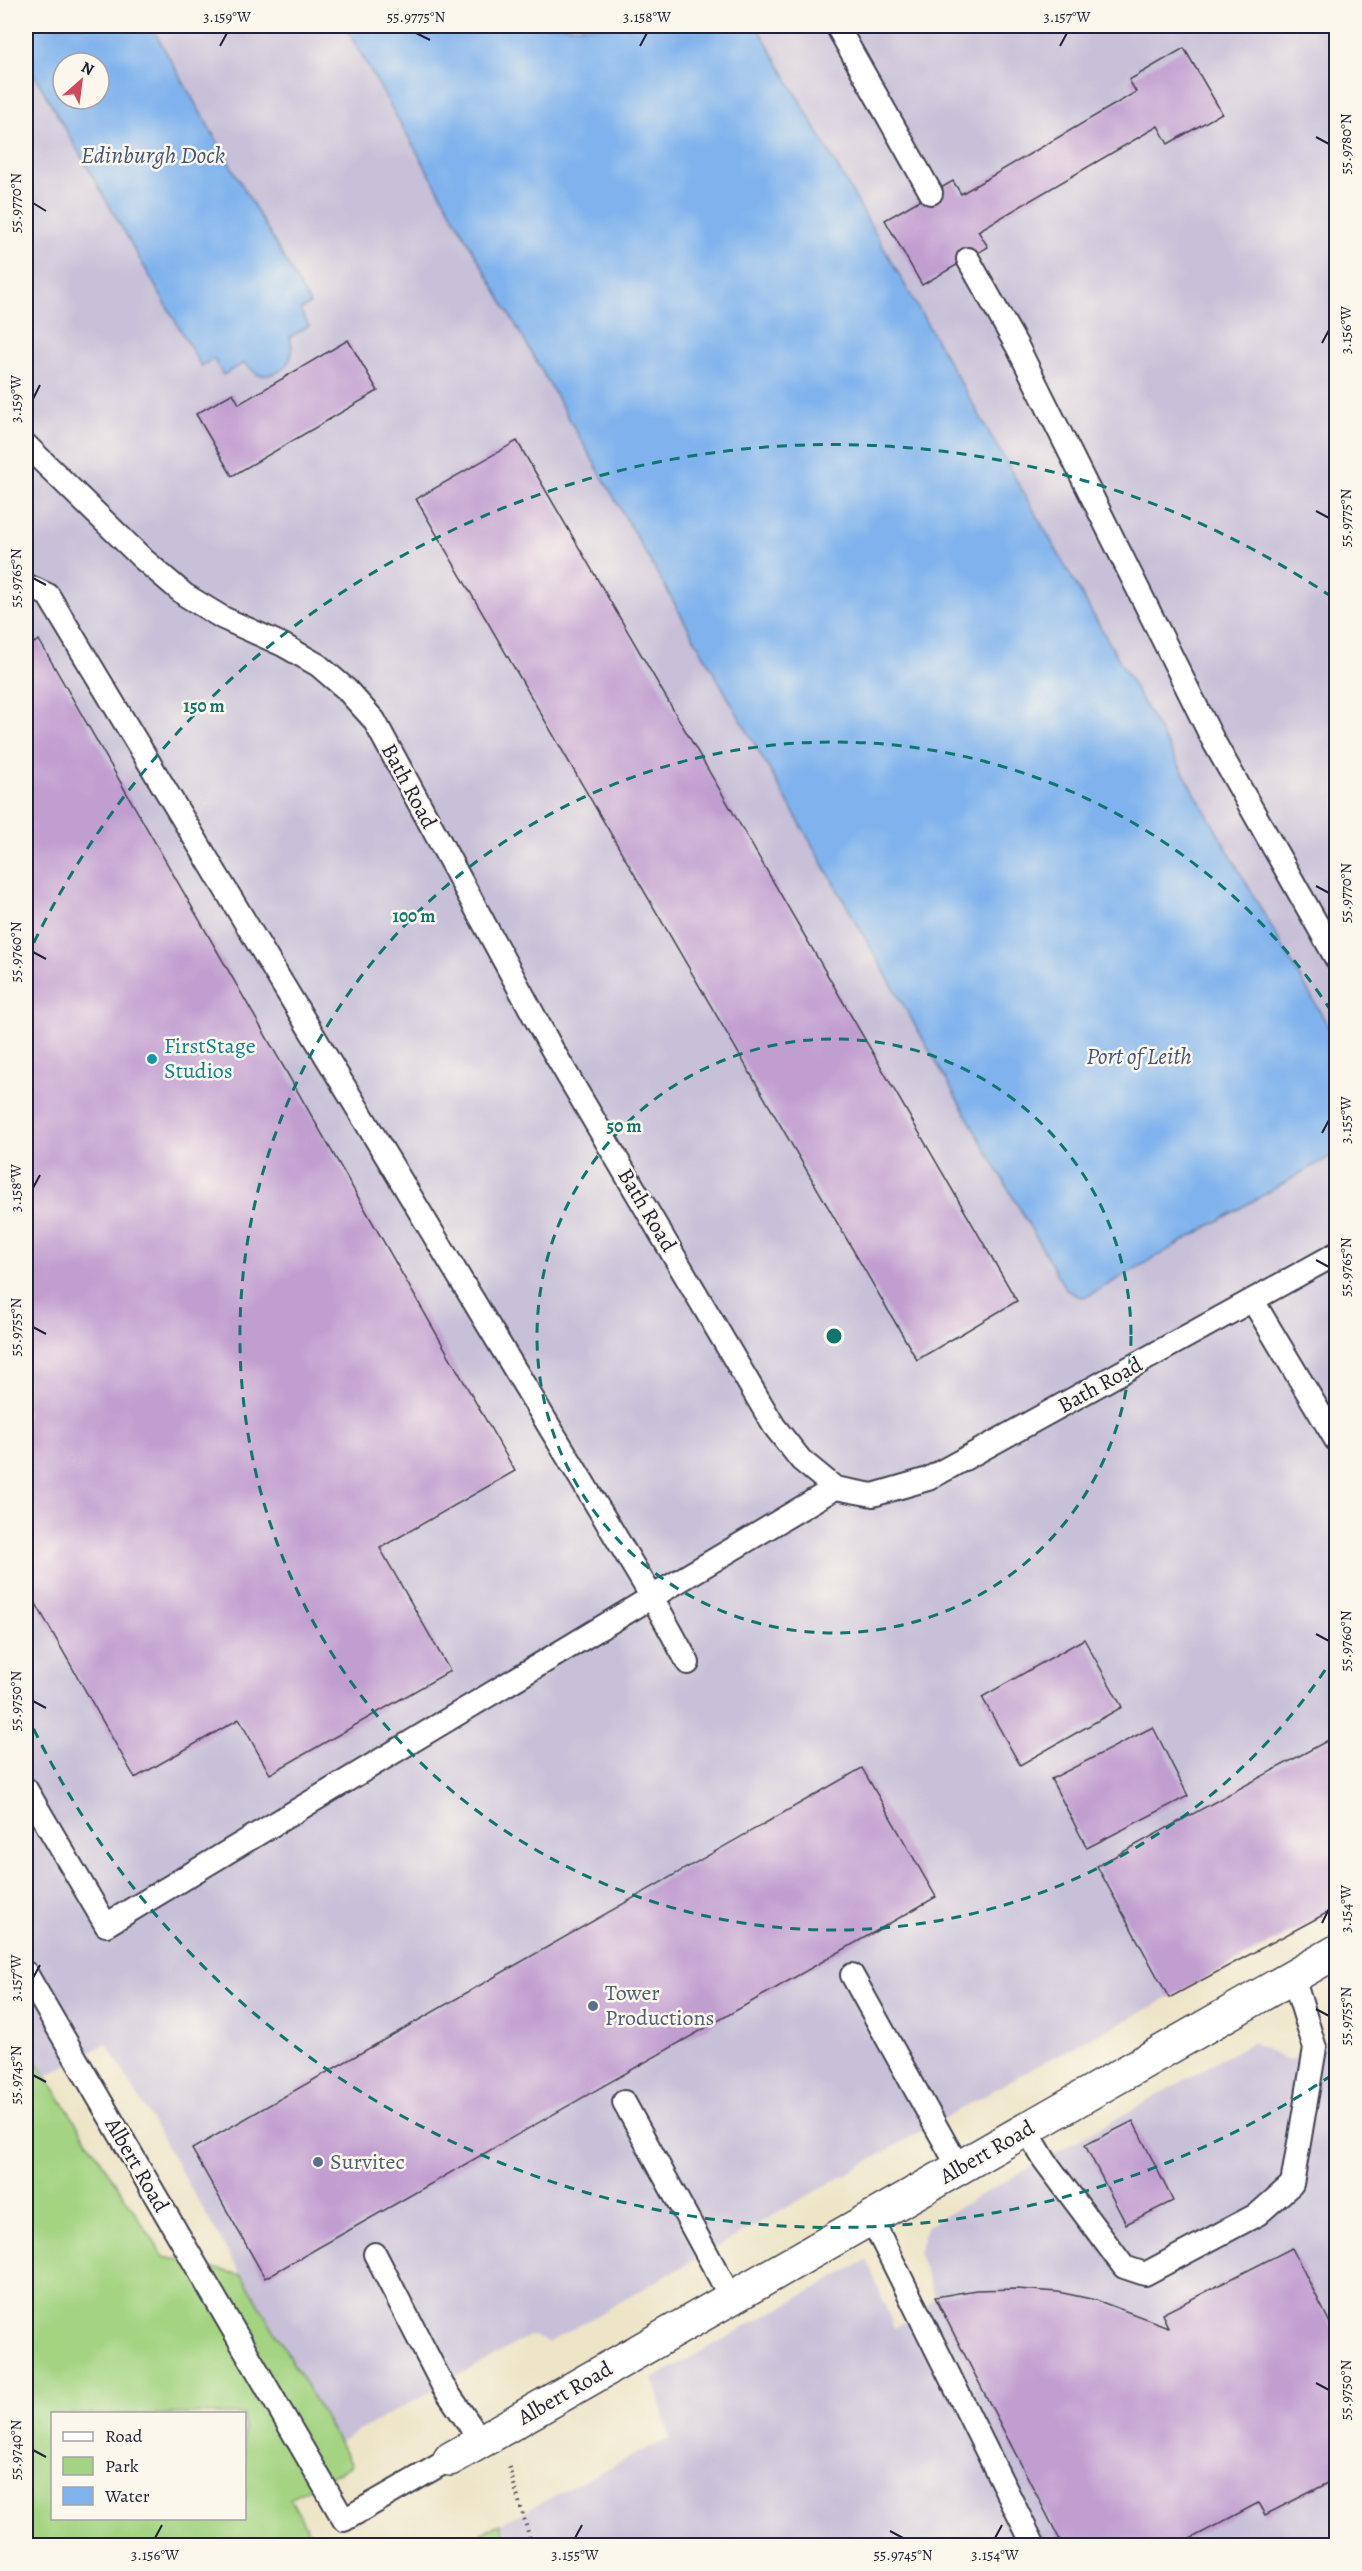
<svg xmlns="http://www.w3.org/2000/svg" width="1362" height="2571" font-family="Alegreya,serif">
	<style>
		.industrial { fill: #c8c0d8 }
		.green { fill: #a4d482; stroke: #637b5e; stroke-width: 1.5; fill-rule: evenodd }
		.water { fill: #80b3ed; stroke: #516a94; stroke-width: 1.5; fill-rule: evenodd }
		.building { fill: #c19ed0 }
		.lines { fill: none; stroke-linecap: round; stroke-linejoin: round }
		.service-casing { stroke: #413f50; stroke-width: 26 }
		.minor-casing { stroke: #413f50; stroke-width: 36 }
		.path { stroke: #413f50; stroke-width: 4; stroke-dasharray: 1.5 4.5; stroke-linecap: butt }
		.service { stroke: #fff; stroke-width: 22 }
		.minor { stroke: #fff; stroke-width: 33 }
		.ticks { fill: none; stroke: #22223b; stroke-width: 2 }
		.ring { fill: none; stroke: #0f766e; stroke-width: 3; stroke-dasharray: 10 8 }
		.culture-dot { fill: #0f9aa8; stroke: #fbf7ec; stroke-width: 2 }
		.service-dot { fill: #5c6f8a; stroke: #fbf7ec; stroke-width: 2 }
		.labels { text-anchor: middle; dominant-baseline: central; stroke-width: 5; stroke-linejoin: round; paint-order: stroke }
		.street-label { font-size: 22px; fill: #22223b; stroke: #fbf7ec }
		.culture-label { font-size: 22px; fill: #0d838f; stroke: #fbf7ec; text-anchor: start }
		.service-label { font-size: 22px; fill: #4e5e75; stroke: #fbf7ec; text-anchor: start }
		.water-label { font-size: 24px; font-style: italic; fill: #435579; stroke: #fbf7ec }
		.centre { fill: #0f766e; stroke: #fbf7ec; stroke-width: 3 }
		.ring-label { font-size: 18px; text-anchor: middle; font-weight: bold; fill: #0f766e; stroke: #fbf7ec; stroke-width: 5; stroke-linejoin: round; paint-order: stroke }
		.neatline { fill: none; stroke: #22223b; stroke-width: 2 }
		.ticks-label { font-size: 15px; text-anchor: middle; fill: #22223b }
	</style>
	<rect width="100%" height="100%" fill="#fbf7ec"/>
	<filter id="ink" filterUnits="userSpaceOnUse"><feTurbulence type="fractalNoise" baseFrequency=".0167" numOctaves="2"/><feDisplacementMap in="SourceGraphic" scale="12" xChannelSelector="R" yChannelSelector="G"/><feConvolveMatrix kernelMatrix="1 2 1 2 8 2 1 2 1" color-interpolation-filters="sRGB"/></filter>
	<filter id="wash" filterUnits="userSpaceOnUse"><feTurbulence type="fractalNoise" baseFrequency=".008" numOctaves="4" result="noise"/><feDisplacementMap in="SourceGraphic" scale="24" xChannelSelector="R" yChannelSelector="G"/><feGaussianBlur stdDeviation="1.35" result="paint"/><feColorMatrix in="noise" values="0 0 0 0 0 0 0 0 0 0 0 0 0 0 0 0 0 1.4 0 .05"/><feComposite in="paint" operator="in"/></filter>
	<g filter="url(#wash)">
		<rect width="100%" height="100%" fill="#eee5c8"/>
		<g class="industrial">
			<polygon points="151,26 345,26 1066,1290 1080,1297 1088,1296 1336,1153 1336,1908 1169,1998 1038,2065 548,2343 531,2335 338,2443 107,2043 40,2079 52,2414 52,2518 244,2518 316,2545 26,2545 26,60 201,366 214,359 245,363 258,375 276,375 293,346 290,337 300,310 310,303"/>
			<polygon points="757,26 1336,26 1336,1040"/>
			<polygon points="1336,2036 1336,2545 457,2546 640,2452 670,2439 653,2378 867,2260 894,2328 919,2314 935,2297 918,2252 928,2225 1252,2042 1288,2061"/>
		</g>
		<g class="green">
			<path d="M26,2046L164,2257L242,2275L352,2465L290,2498L316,2545H26ZM52,2414H244V2518H52Z"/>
			<polygon points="500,2524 506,2545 457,2545"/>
		</g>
		<g class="water">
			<path d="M26,26H151L310,304L300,310L309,326L290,337C297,361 283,377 258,375L244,363L223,375L214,359L201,366L26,60ZM63,63H99V99H63Z"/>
			<polygon points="345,26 757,26 1336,1040 1336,1153 1088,1296 1080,1297 1066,1290"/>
		</g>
		<g id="blocks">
			<g class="building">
				<polygon points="1184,48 1222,113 1168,144 1158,126 978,231 988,247 922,285 885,220 953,181 961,194 1136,92 1129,80"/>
				<polygon points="348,340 378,391 232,476 196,414 233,393 239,404"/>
				<polygon points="517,441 1017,1301 917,1360 416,499"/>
				<polygon points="39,640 515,1471 380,1548 450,1671 270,1774 239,1719 135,1778 26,1586 26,647"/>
				<polygon points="1084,1639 1122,1707 1020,1765 982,1697"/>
				<polygon points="1153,1727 1188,1796 1087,1848 1051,1779"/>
				<polygon points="1336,1736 1336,1908 1169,1998 1097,1866"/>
				<polygon points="862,1768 936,1897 265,2278 192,2149"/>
				<polygon points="1133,2121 1173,2201 1126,2224 1085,2145"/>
				<polygon points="1292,2248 1336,2335 1336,2479 1265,2515 1258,2503 1177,2546 1063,2546 935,2297 976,2290 1017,2289 1058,2292 1096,2300 1168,2327 1162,2314"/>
			</g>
		</g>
	</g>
	<g filter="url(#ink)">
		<use href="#blocks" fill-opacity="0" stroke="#413f50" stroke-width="1.5"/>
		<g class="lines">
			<defs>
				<g id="service">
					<polyline points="837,26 931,193"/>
					<polyline points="968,259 1017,346 1214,742 1336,958"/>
					<polyline points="26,445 143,559 185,595 223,618 283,645 318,665 346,689 374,720 552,1049 774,1426 801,1460 835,1488 873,1495 928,1479 1336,1254"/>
					<polyline points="26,585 48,595 652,1597 106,1925 26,1789"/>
					<polyline points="1253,1301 1336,1440"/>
					<polyline points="688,1663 652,1597 835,1488"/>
					<polyline points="26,1973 344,2520 450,2459"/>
					<polyline points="852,1975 959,2168"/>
					<polyline points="624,2102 731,2298"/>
					<polyline points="1026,2129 1045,2161 1124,2267 1145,2274 1258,2214 1292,2184 1315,2048 1293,1977"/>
					<polyline points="871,2218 1034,2546"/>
					<polyline points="375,2254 443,2386 481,2441"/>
				</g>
				<polyline id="minor" points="450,2459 1336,1952"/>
			</defs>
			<use href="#service" class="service-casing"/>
			<use href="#minor" class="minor-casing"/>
			<polyline class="path" points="509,2467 532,2546"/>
			<use href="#service" class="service"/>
			<use href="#minor" class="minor"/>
		</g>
	</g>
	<path class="ticks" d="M416,33L430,40M220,46L227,33M640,46L647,33M1060,46L1067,33M1316,137L1329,144M33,203L46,211M1322,343L1329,330M33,399L40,385M1316,511L1329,518M33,578L46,585M1316,886L1329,893M33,952L46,959M1322,1133L1329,1120M33,1188L40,1175M1316,1260L1329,1267M33,1327L46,1334M1316,1634L1329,1641M33,1701L46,1708M1322,1923L1329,1909M33,1978L40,1965M1316,2009L1329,2016M33,2075L46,2082M1316,2383L1329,2390M33,2450L46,2457M890,2531L903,2538M155,2538L162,2525M575,2538L582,2525M995,2538L1002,2525"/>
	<g class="ring">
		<circle cx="834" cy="1336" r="297"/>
		<path d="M1335 1655A594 594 0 1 1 1335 1017"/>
		<path d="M1332 2075A891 891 0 0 1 26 1713M26 959A891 891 0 0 1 1332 597"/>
	</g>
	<circle class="culture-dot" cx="152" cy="1059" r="6"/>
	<g class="service-dot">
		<circle cx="593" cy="2006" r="6"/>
		<circle cx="318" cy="2162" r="6"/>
	</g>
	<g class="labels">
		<g class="street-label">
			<text transform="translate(409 786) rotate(62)">Bath Road</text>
			<text transform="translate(647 1210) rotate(59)">Bath Road</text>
			<text transform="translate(1100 1385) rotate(-29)">Bath Road</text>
			<text transform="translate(987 2152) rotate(-30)">Albert Road</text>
			<text transform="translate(137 2165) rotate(60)">Albert Road</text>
			<text transform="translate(565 2393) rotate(-30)">Albert Road</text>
		</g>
		<g class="culture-label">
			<text x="164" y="1046">FirstStage<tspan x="164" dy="25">Studios</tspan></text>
		</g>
		<g class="service-label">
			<text x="605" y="1993">Tower<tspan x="605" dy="25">Productions</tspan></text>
			<text x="330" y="2162">Survitec</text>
		</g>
		<g class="water-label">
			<text x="153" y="155">Edinburgh Dock</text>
			<text x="1139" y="1056">Port of Leith</text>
		</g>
	</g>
	<circle cx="834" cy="1336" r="9" class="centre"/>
	<g class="ring-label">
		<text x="204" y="712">150 m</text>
		<text x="414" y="922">100 m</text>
		<text x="624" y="1132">50 m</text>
	</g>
	<rect width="1362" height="2571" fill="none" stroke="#fbf7ec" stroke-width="66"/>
	<rect x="51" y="2412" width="195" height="108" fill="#fbf7ec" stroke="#a4a2a5" stroke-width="1.5"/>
	<rect x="63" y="2432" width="30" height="9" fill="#ffffff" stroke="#a4a2a5" stroke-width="1.5"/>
	<text x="105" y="2442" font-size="18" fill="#22223b">Road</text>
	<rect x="63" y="2457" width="30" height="18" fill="#a4d482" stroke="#a4a2a5" stroke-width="1.5"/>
	<text x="105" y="2472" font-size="18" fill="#22223b">Park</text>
	<rect x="63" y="2487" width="30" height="18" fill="#80b3ed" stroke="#a4a2a5" stroke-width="1.5"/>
	<text x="105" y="2502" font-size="18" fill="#22223b">Water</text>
	<g transform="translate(81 81) rotate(28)"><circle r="28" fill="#fbf7ec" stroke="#a4a2a5" stroke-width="1.5"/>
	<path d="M0-4.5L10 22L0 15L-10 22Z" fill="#d1495b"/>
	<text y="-9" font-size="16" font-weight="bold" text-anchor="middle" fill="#22223b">N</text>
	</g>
	<rect x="33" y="33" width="1296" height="2505" class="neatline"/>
	<g class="ticks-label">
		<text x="227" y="22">3.159°W</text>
		<text x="416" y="22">55.9775°N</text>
		<text x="647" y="22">3.158°W</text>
		<text x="1067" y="22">3.157°W</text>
		<text transform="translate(1346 144) rotate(-90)" y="5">55.9780°N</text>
		<text transform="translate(16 203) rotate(-90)" y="5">55.9770°N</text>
		<text transform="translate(1346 330) rotate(-90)" y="5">3.156°W</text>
		<text transform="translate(16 399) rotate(-90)" y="5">3.159°W</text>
		<text transform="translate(1346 518) rotate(-90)" y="5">55.9775°N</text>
		<text transform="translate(16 578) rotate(-90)" y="5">55.9765°N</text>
		<text transform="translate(1346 893) rotate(-90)" y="5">55.9770°N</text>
		<text transform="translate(16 952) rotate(-90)" y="5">55.9760°N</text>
		<text transform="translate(1346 1120) rotate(-90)" y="5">3.155°W</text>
		<text transform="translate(16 1188) rotate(-90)" y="5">3.158°W</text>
		<text transform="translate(1346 1267) rotate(-90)" y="5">55.9765°N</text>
		<text transform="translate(16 1327) rotate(-90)" y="5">55.9755°N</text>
		<text transform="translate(1346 1641) rotate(-90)" y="5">55.9760°N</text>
		<text transform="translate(16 1701) rotate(-90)" y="5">55.9750°N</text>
		<text transform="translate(1346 1909) rotate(-90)" y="5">3.154°W</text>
		<text transform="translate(16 1978) rotate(-90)" y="5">3.157°W</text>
		<text transform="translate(1346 2016) rotate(-90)" y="5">55.9755°N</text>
		<text transform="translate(16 2075) rotate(-90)" y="5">55.9745°N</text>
		<text transform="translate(1346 2390) rotate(-90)" y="5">55.9750°N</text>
		<text transform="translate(16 2450) rotate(-90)" y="5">55.9740°N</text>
		<text x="155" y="2560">3.156°W</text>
		<text x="575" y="2560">3.155°W</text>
		<text x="903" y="2560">55.9745°N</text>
		<text x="995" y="2560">3.154°W</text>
	</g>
</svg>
